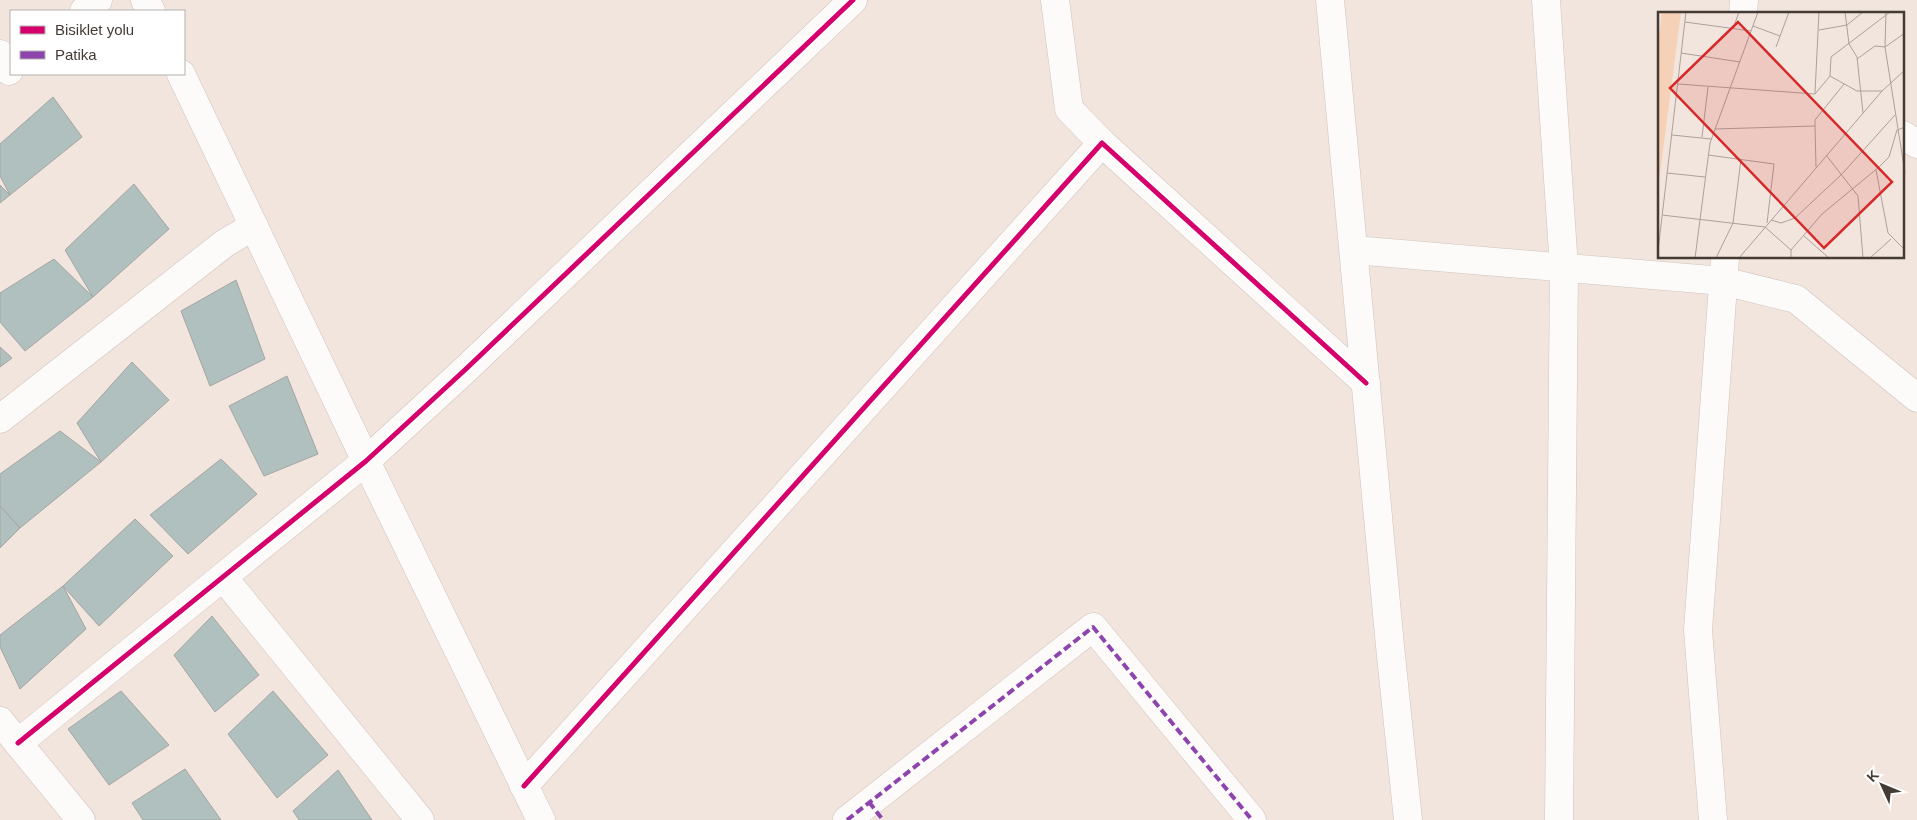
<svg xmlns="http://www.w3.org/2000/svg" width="1917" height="820" font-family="Arial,sans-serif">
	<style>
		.building { fill: #afc0be; stroke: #a5a5a2 }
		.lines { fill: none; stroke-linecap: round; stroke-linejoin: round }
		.minor-casing { stroke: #cec3bd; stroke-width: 29 }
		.minor { stroke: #fdfbfa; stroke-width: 28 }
		.quiet { stroke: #8e44ad; stroke-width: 4; stroke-dasharray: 8 4; stroke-linecap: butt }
		.cycleway-casing { stroke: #fff; stroke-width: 8 }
		.cycleway { stroke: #d6006c; stroke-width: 5 }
		.inset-road { fill: none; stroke: #aca19a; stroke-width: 1 }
		.view { fill: #d62828; fill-opacity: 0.15; stroke: #d62828; stroke-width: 2.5 }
		.inset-edge { fill: none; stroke: #443b35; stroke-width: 2.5 }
	</style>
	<rect width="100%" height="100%" fill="#f2e5dd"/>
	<g class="building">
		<polygon points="53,97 82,137 10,195 0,176 0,144"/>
		<polygon points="134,184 169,229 93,297 65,250"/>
		<polygon points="0,185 10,195 0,203"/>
		<polygon points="54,259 93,297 25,351 0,322 0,293"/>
		<polygon points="236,280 265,359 210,386 181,311"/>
		<polygon points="0,347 12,358 0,367"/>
		<polygon points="132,362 169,400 101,462 77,423"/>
		<polygon points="287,376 318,454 264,476 229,406"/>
		<polygon points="60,431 101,462 20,528 0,506 0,474"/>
		<polygon points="221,459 257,494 188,554 150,515"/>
		<polygon points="0,506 20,528 0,548"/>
		<polygon points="135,519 173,556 99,626 63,586"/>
		<polygon points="63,586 86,629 20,689 0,647 0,635"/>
		<polygon points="212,616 259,675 215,712 174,655"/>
		<polygon points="121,691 169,745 109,785 68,729"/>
		<polygon points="273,691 328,755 277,798 228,734"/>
		<polygon points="185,769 221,820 143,820 132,803"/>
		<polygon points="338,770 372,820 299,820 293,811"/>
	</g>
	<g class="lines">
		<defs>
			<g id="minor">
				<polyline points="145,0 151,11"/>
				<polyline points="1055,0 1069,109 1102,143"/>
				<polyline points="1330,0 1390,646 1408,820"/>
				<polyline points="1546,0 1564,268 1559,820"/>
				<polyline points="84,11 98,0"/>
				<polyline points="1743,14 1744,0"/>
				<polyline points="0,54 9,71"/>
				<polyline points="181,74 366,461 541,820"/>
				<polyline points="1903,135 1917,144"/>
				<polyline points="1354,250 1723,281 1796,299 1917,398"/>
				<polyline points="0,419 225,243 254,226"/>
				<polyline points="223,577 420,820"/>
				<polyline points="0,721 81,820"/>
				<polyline points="18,743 366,461 467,368 853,0"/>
				<polyline points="524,786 1102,143 1366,383"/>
				<polyline points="847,820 1093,627 1252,820"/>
				<polyline points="1713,820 1698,630 1725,258"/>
			</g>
		</defs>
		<use href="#minor" class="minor-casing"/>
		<use href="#minor" class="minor"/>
		<g class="quiet">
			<polyline points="869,802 883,820"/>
			<polyline points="847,820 1093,627 1252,820"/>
		</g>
		<defs>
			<g id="cycleway">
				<polyline points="18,743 366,461 467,368 853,0"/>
				<polyline points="524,786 1102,143 1366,383"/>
			</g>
		</defs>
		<use href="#cycleway" class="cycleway-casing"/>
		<use href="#cycleway" class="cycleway"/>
	</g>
	<g transform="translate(1658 12)">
		<rect width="246" height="246" fill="#f2e5dd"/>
		<path d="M4,0H23L0,177V30Z" fill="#f5d1b7"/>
		<path class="inset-road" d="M187,0L191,32L199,45L205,101M228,0L227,35L247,161M27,10L93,19M95,14L122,24M75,17L81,0M161,18L189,13L205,0M118,35L131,0M23,41L82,50M199,47L217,34L227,35L247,21M172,64L173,45L232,0M20,72L157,82L172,64L199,79H224M157,81L161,0M157,114V108L186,72M57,117L157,114L158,155M14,123L53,127M44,125L50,75M50,143L116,152L109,211M168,143L200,184L205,246M218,158L230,221L247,238M9,161L47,165M4,203L107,215L133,238V246M113,208L123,211L137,206L184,162L237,103M146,224L171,246M133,238L164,202L221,155L231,145L239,118L247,115M0,239L28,0M37,246L52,131L100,0M58,246L75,211L83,147M81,246L224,79L247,58M212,246L233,227"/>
		<path class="view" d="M80,10L234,170L166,236L12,76Z"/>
		<rect width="246" height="246" class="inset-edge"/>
	</g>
	<rect x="10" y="10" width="175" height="65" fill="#ffffff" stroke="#b4b1ae"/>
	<rect x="20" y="26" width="25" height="8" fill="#d6006c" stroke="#b4b1ae"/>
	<text x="55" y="35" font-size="15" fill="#443b35">Bisiklet yolu</text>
	<rect x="20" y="51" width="25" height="8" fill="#8e44ad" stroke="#b4b1ae"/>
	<text x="55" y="60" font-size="15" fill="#443b35">Patika</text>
	<g transform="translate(1882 785) rotate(314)" stroke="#ffffff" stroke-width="4" paint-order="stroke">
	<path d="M0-4L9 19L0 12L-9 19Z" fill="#443b35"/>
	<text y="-8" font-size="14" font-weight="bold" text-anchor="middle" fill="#443b35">K</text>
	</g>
</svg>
